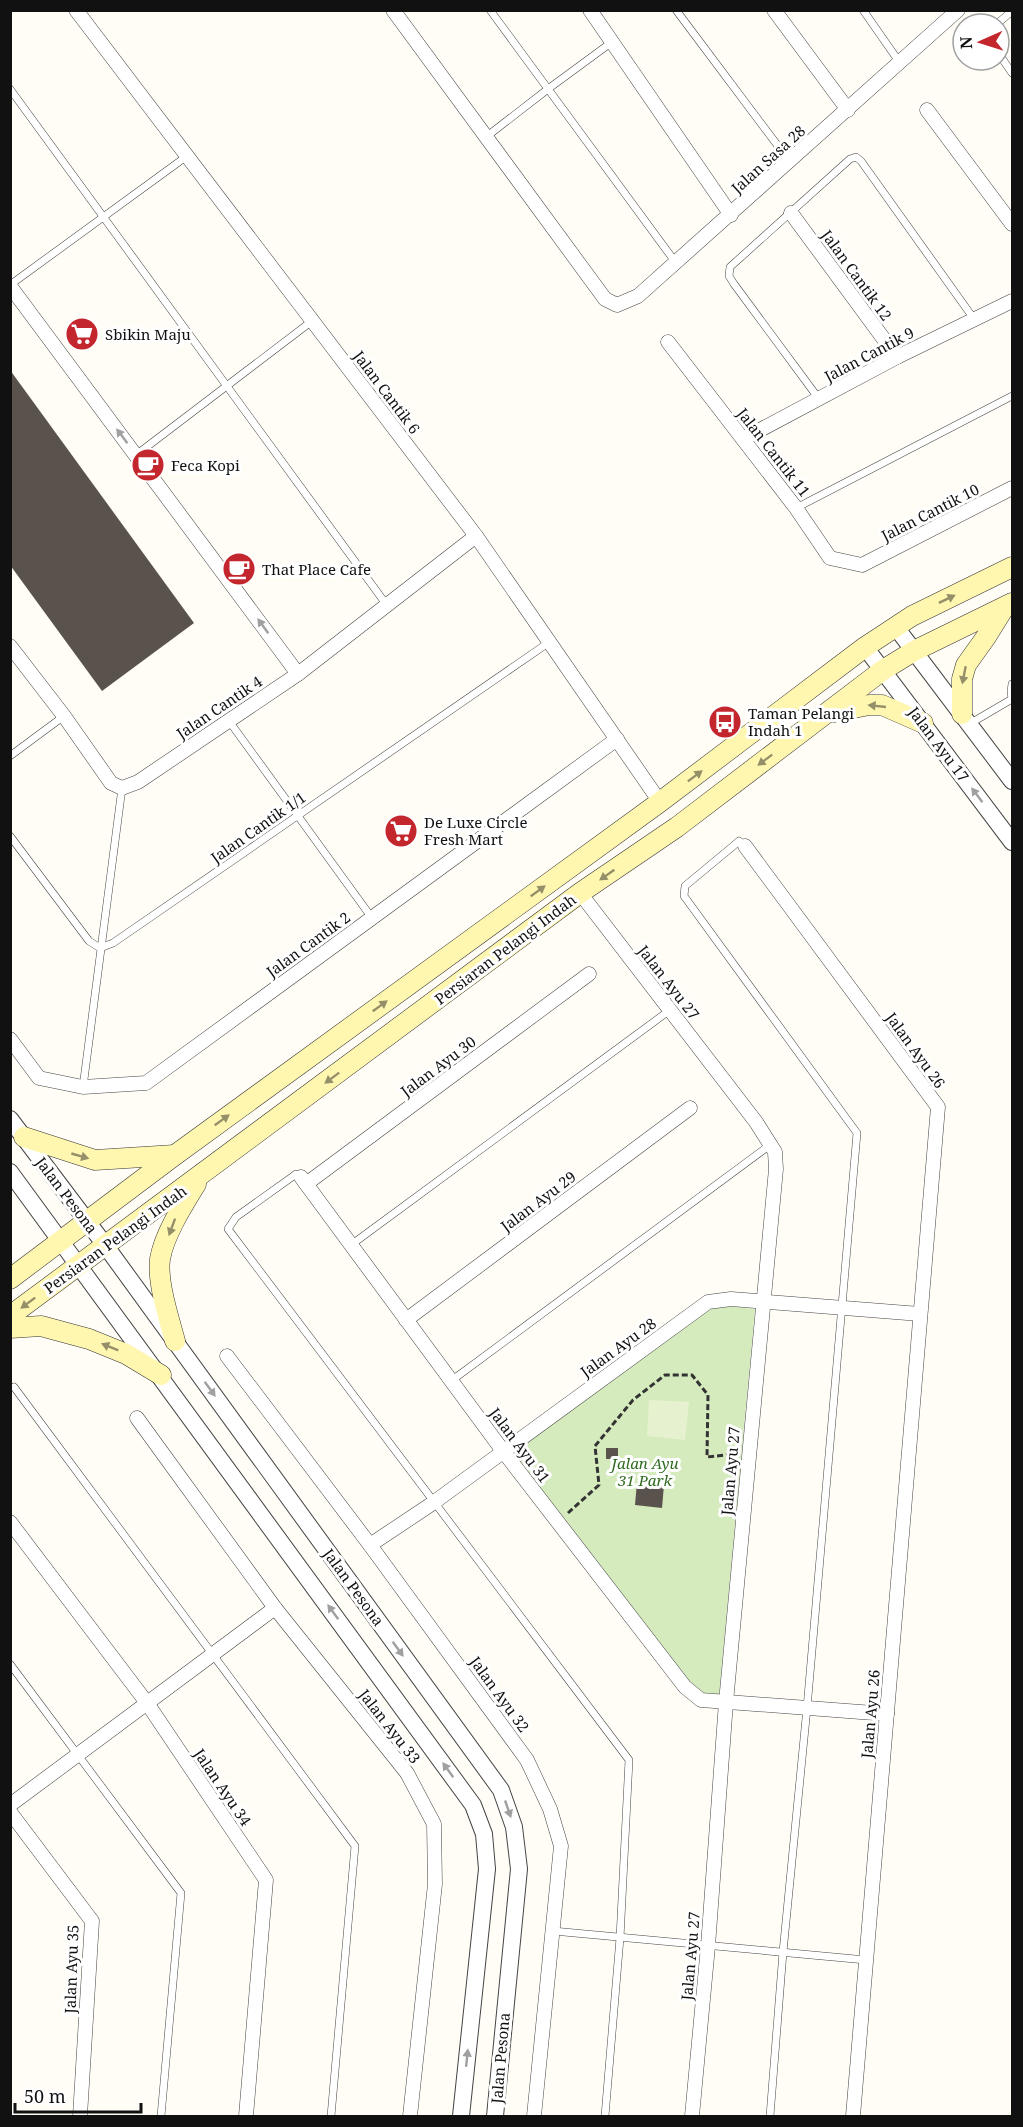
<svg xmlns="http://www.w3.org/2000/svg" width="1023" height="2127" font-family="'Noto Serif',serif">
	<style>
		.green { fill: #d5ebbd }
		.pitch { fill: #e6f2cf }
		.building { fill: #5a524d }
		.lines { fill: none; stroke-linecap: round; stroke-linejoin: round }
		.service-casing { stroke: #444; stroke-width: 8 }
		.minor-casing { stroke: #444; stroke-width: 15 }
		.tertiary-casing { stroke: #444; stroke-width: 18 }
		.secondary-casing { stroke: #333; stroke-width: 21 }
		.path { stroke: #333; stroke-width: 3; stroke-dasharray: 6 3; stroke-linecap: butt }
		.service { stroke: #fff; stroke-width: 7 }
		.minor { stroke: #fff; stroke-width: 14 }
		.tertiary { stroke: #fff; stroke-width: 16 }
		.secondary { stroke: #fff6b0; stroke-width: 20 }
		.oneway { fill: #a0a0a0 }
		.oneway2 { fill: #948f68 }
		.labels { text-anchor: middle; dominant-baseline: central; stroke-width: 6; stroke-linejoin: round; paint-order: stroke }
		.street-label { font-size: 15px; fill: #111; stroke: #fff }
		.poi-label { font-size: 15px; fill: #111; stroke: #fff; text-anchor: start }
		.park-label { font-size: 15px; font-style: italic; fill: #2f6b1f; stroke: #fff }
	</style>
	<rect width="100%" height="100%" fill="#fffdf5"/>
	<polygon class="green" points="730,1306 755,1309 719,1696 705,1695 690,1682 513,1452 707,1309"/>
	<polygon class="pitch" points="649,1400 689,1402 685,1440 647,1436"/>
	<g class="building">
		<polygon points="10,370 194,623 102,691 10,565"/>
		<rect x="606" y="1448" width="12" height="11"/>
		<polygon points="637,1482 664,1485 662,1508 635,1505"/>
	</g>
	<g class="lines">
		<defs>
			<g id="service">
				<polyline points="490,10 676,263"/>
				<polyline points="676,10 790,162"/>
				<polyline points="863,10 900,63"/>
				<polyline points="997,24 1012,11"/>
				<polyline points="999,54 1012,73"/>
				<polyline points="10,89 386,604"/>
				<polyline points="486,137 548,89 612,42"/>
				<polyline points="10,285 187,156"/>
				<polyline points="819,399 734,284 729,276 730,267 850,159 856,157 861,161 974,319"/>
				<polyline points="136,455 312,321"/>
				<polyline points="796,508 1012,396"/>
				<polyline points="1012,699 1011,691 1012,684"/>
				<polyline points="229,721 372,918"/>
				<polyline points="971,723 1012,699"/>
				<polyline points="10,756 64,716"/>
				<polyline points="10,836 89,941 100,948 113,943 548,643"/>
				<polyline points="745,846 739,841 732,847 685,886 684,896 857,1133 807,1708 783,1952 770,2116"/>
				<polyline points="83,1087 122,788"/>
				<polyline points="301,1177 296,1174 292,1177 236,1217 228,1229 629,1760 620,1938 605,2116"/>
				<polyline points="351,1245 670,1010"/>
				<polyline points="451,1381 770,1145"/>
				<polyline points="14,1387 355,1846 331,2116"/>
				<polyline points="10,1664 181,1893 161,2116"/>
				<polyline points="553,1931 866,1960"/>
			</g>
			<g id="minor">
				<polyline points="76,10 476,536 660,802"/>
				<polyline points="393,10 605,299 617,305 638,296 958,10"/>
				<polyline points="590,10 731,215"/>
				<polyline points="774,10 848,110"/>
				<polyline points="927,110 1012,224"/>
				<polyline points="791,213 897,357"/>
				<polyline points="10,286 298,674"/>
				<polyline points="668,342 796,508 830,558 862,565 1012,488"/>
				<polyline points="743,439 897,357 1012,301"/>
				<polyline points="10,646 64,716 111,783 122,788 138,782 298,674 476,536"/>
				<polyline points="745,846 938,1107 853,2116"/>
				<polyline points="580,893 756,1122 775,1152 776,1169 726,1702 708,1946 692,2116"/>
				<polyline points="10,1039 39,1078 83,1087 146,1083 617,739"/>
				<polyline points="301,1177 503,1451 685,1687 701,1700 887,1714"/>
				<polyline points="306,1184 589,974"/>
				<polyline points="406,1320 690,1108"/>
				<polyline points="227,1356 370,1545 527,1760 550,1809 561,1846 534,2116"/>
				<polyline points="137,1418 275,1608 407,1773 434,1824 435,1884 410,2116"/>
				<polyline points="10,1522 147,1703 266,1880 246,2116"/>
				<polyline points="370,1545 433,1503 708,1302 731,1299 920,1314"/>
				<polyline points="10,1805 275,1608"/>
				<polyline points="10,1812 92,1921 80,2116"/>
			</g>
			<g id="tertiary">
				<polyline points="895,626 1012,781"/>
				<polyline points="865,647 1012,842"/>
				<polyline points="10,1119 105,1245 501,1790 514,1827 519,1869 495,2116"/>
				<polyline points="10,1172 473,1805 484,1834 487,1869 461,2116"/>
			</g>
			<g id="secondary">
				<polyline points="834,712 869,705 882,705 923,723"/>
				<polyline points="962,714 962,679 966,665 986,637 1004,608"/>
				<polyline points="24,1137 95,1160 175,1155"/>
				<polyline points="10,1279 175,1155 660,802 865,647 912,616 1012,567"/>
				<polyline points="10,1316 580,893 677,827 883,670 914,651 1012,603"/>
				<polyline points="10,1328 41,1326 89,1339 126,1354 161,1375"/>
				<path d="M175,1341C169,1318 157,1283 160,1259C164,1235 183,1205 196,1184"/>
			</g>
		</defs>
		<use href="#service" class="service-casing"/>
		<use href="#minor" class="minor-casing"/>
		<use href="#tertiary" class="tertiary-casing"/>
		<use href="#secondary" class="secondary-casing"/>
		<polyline class="path" points="568,1513 599,1485 595,1446 633,1400 665,1375 692,1375 708,1395 707,1457 735,1454"/>
		<use href="#service" class="service"/>
		<use href="#minor" class="minor"/>
		<use href="#tertiary" class="tertiary"/>
		<use href="#secondary" class="secondary"/>
	</g>
	<defs><path id="oneway-solid" d="M-6-.8H1V-3.2L6.5 0L1 3.2V.8H-6Z" transform="scale(1.5)"/></defs>
	<g class="oneway">
		<use href="#oneway-solid" transform="translate(122 436) rotate(-127)"/>
		<use href="#oneway-solid" transform="translate(263 626) rotate(-126)"/>
		<use href="#oneway-solid" transform="translate(977 795) rotate(-127)"/>
		<use href="#oneway-solid" transform="translate(210 1389) rotate(54)"/>
		<use href="#oneway-solid" transform="translate(333 1612) rotate(-126)"/>
		<use href="#oneway-solid" transform="translate(398 1649) rotate(54)"/>
		<use href="#oneway-solid" transform="translate(448 1770) rotate(-126)"/>
		<use href="#oneway-solid" transform="translate(508 1809) rotate(71)"/>
		<use href="#oneway-solid" transform="translate(467 2058) rotate(-84)"/>
	</g>
	<g class="oneway2">
		<use href="#oneway-solid" transform="translate(947 599) rotate(-26)"/>
		<use href="#oneway-solid" transform="translate(964 675) rotate(101)"/>
		<use href="#oneway-solid" transform="translate(877 706) rotate(-174)"/>
		<use href="#oneway-solid" transform="translate(765 760) rotate(143)"/>
		<use href="#oneway-solid" transform="translate(695 776) rotate(-37)"/>
		<use href="#oneway-solid" transform="translate(607 875) rotate(145)"/>
		<use href="#oneway-solid" transform="translate(538 891) rotate(-36)"/>
		<use href="#oneway-solid" transform="translate(380 1006) rotate(-36)"/>
		<use href="#oneway-solid" transform="translate(332 1078) rotate(143)"/>
		<use href="#oneway-solid" transform="translate(222 1120) rotate(-36)"/>
		<use href="#oneway-solid" transform="translate(80 1156) rotate(16)"/>
		<use href="#oneway-solid" transform="translate(172 1227) rotate(110)"/>
		<use href="#oneway-solid" transform="translate(28 1303) rotate(143)"/>
		<use href="#oneway-solid" transform="translate(110 1347) rotate(-158)"/>
	</g>
	<defs>
		<symbol id="supermarket-disc" viewBox="-11 -11 22 22"><circle r="9.5" fill="#c4262e" stroke="#fff"/><path d="M-6-5.5h2.5l.6 2H6L4.5 2H-2.5L-4.4-4H-6ZM-1.5 3.2a1.3 1.3 0 1 0 .1 0ZM3 3.2a1.3 1.3 0 1 0 .1 0Z" fill="#fff"/></symbol>
		<symbol id="cafe-disc" viewBox="-11 -11 22 22"><circle r="9.5" fill="#c4262e" stroke="#fff"/><path d="M-5.5-4.5H6V0H3Q3 3.5 0 3.5H-2.5Q-5.5 3.5-5.5 0ZM3-3.2v2h1.7v-2ZM-6 4.5H4V6H-6Z" fill="#fff"/></symbol>
		<symbol id="bus-disc" viewBox="-11 -11 22 22"><circle r="9.5" fill="#c4262e" stroke="#fff"/><path d="M-5-6H5V4H4V6H2V4H-2V6H-4V4H-5ZM-3.5-4V0h7V-4ZM-3.5 1.2v1.5H-2V1.2ZM2 1.2v1.5H3.5V1.2Z" fill="#fff"/></symbol>
	</defs>
	<g fill-rule="evenodd">
		<use href="#supermarket-disc" x="63" y="315" width="38" height="38"/>
		<use href="#cafe-disc" x="129" y="446" width="38" height="38"/>
		<use href="#cafe-disc" x="220" y="550" width="38" height="38"/>
		<use href="#bus-disc" x="706" y="703" width="38" height="38"/>
		<use href="#supermarket-disc" x="382" y="812" width="38" height="38"/>
	</g>
	<g class="labels">
		<g class="street-label">
			<text transform="translate(768 159) rotate(-42)">Jalan Sasa 28</text>
			<text transform="translate(857 275) rotate(54)">Jalan Cantik 12</text>
			<text transform="translate(869 354) rotate(-28)">Jalan Cantik 9</text>
			<text transform="translate(387 392) rotate(53)">Jalan Cantik 6</text>
			<text transform="translate(774 452) rotate(52)">Jalan Cantik 11</text>
			<text transform="translate(930 512) rotate(-27)">Jalan Cantik 10</text>
			<text transform="translate(219 707) rotate(-34)">Jalan Cantik 4</text>
			<text transform="translate(939 744) rotate(53)">Jalan Ayu 17</text>
			<text transform="translate(258 827) rotate(-35)">Jalan Cantik 1/1</text>
			<text transform="translate(308 944) rotate(-36)">Jalan Cantik 2</text>
			<text transform="translate(505 949) rotate(-37)">Persiaran Pelangi Indah</text>
			<text transform="translate(669 982) rotate(52)">Jalan Ayu 27</text>
			<text transform="translate(916 1050) rotate(54)">Jalan Ayu 26</text>
			<text transform="translate(438 1066) rotate(-37)">Jalan Ayu 30</text>
			<text transform="translate(67 1195) rotate(53)">Jalan Pesona</text>
			<text transform="translate(538 1201) rotate(-37)">Jalan Ayu 29</text>
			<text transform="translate(115 1239) rotate(-36)">Persiaran Pelangi Indah</text>
			<text transform="translate(618 1347) rotate(-36)">Jalan Ayu 28</text>
			<text transform="translate(520 1445) rotate(53)">Jalan Ayu 31</text>
			<text transform="translate(730 1471) rotate(-85)">Jalan Ayu 27</text>
			<text transform="translate(354 1587) rotate(54)">Jalan Pesona</text>
			<text transform="translate(500 1694) rotate(54)">Jalan Ayu 32</text>
			<text transform="translate(870 1714) rotate(-85)">Jalan Ayu 26</text>
			<text transform="translate(390 1726) rotate(52)">Jalan Ayu 33</text>
			<text transform="translate(223 1787) rotate(56)">Jalan Ayu 34</text>
			<text transform="translate(690 1956) rotate(-85)">Jalan Ayu 27</text>
			<text transform="translate(71 1969) rotate(-88)">Jalan Ayu 35</text>
			<text transform="translate(500 2058) rotate(-85)">Jalan Pesona</text>
		</g>
		<g class="poi-label">
			<text x="105" y="334">Sbikin Maju</text>
			<text x="171" y="465">Feca Kopi</text>
			<text x="262" y="569">That Place Cafe</text>
			<text x="748" y="713">Taman Pelangi<tspan x="748" dy="17">Indah 1</tspan></text>
			<text x="424" y="822">De Luxe Circle<tspan x="424" dy="17">Fresh Mart</tspan></text>
		</g>
		<g class="park-label">
			<text x="645" y="1463">Jalan Ayu<tspan x="645" dy="17">31 Park</tspan></text>
		</g>
	</g>
	<rect width="1023" height="2127" fill="none" stroke="#111111" stroke-width="24"/>
	<g transform="translate(981 42) rotate(267)"><circle r="28" fill="#ffffff" stroke="#a0a0a0" stroke-width="1.5"/>
	<path d="M0-4.5L10 22L0 15L-10 22Z" fill="#c4262e"/>
	<text y="-9" font-size="16" font-weight="bold" text-anchor="middle" fill="#111111">N</text>
	</g>
	<path d="M15 2103v9h126v-9" fill="none" stroke="#111111" stroke-width="3"/>
	<text x="24" y="2103" font-size="18" fill="#111111" stroke="#ffffff" stroke-width="4.5" paint-order="stroke">50 m</text>
</svg>
